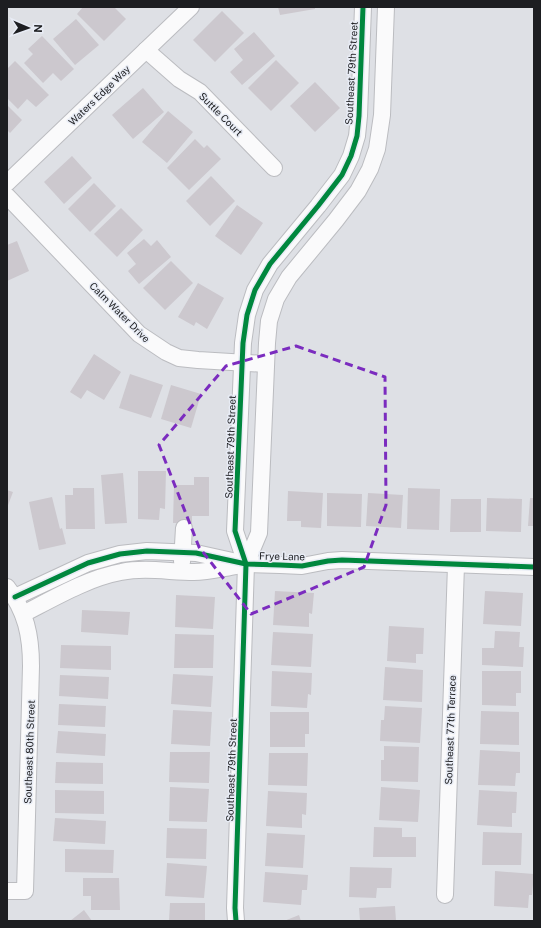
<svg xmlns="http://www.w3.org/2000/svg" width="541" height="928" font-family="'Public Sans',sans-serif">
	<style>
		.building { fill: #ccc8ce }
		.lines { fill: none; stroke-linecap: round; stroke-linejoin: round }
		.minor-casing { stroke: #bbbcc0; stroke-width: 18 }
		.minor { stroke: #fafafb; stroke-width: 16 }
		.cycleway-casing { stroke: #e8ecf5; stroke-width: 8 }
		.cycleway { stroke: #00873e; stroke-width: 5 }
		.marked { fill: none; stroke: #7b2cbf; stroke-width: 3; stroke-dasharray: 8 5; stroke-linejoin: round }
		.labels { text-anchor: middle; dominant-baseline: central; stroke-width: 3; stroke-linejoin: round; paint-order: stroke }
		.street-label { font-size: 10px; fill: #1d1e21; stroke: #e8ecf5 }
	</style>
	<rect width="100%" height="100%" fill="#dee0e5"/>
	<g class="building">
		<polygon points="83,7 114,7 126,19 104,41 77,14"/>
		<polygon points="278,7 315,7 315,9 280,15"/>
		<polygon points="222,11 244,33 215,62 193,40"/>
		<polygon points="76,19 99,45 75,65 53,39"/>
		<polygon points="254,32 275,56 242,85 230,72 243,60 234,49"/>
		<polygon points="42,36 74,69 61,81 53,73 43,83 24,63 33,54 28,49"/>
		<polygon points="276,60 299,83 271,111 248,88"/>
		<polygon points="15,61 49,95 36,107 27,99 18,109 7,98 7,69"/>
		<polygon points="315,82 340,108 315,132 290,106"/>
		<polygon points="143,88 164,112 133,139 112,115"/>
		<polygon points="7,105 22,120 10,133 7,130"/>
		<polygon points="168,111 193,132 167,163 142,142"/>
		<polygon points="195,139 204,148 207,145 221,159 189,190 167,168"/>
		<polygon points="72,156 92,178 64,204 44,182"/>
		<polygon points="211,176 235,201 210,226 186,201"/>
		<polygon points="94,183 116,206 90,232 68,209"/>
		<polygon points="237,205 263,223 241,255 215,236"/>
		<polygon points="121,208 143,230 117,257 94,234"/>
		<polygon points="144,239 151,246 157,240 171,257 139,284 128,271 136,264 127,253"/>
		<polygon points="17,241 29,271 7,281 7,245"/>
		<polygon points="171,261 193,283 165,310 143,288"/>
		<polygon points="198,283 224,298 207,329 196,322 194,326 178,317"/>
		<polygon points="94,354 121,372 104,400 87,390 81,399 70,392"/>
		<polygon points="130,374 163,385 151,418 119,408"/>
		<polygon points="171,385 201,394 191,428 161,419"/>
		<polygon points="138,471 166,471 165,509 160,508 159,520 138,519"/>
		<polygon points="123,473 127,523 105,524 101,475"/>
		<polygon points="194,477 209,477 209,516 192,516 192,523 173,523 174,485 194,485"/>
		<polygon points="73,488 94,488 95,529 66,529 65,495 73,495"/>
		<polygon points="408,488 440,489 439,530 407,529"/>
		<polygon points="7,490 13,492 7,508"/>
		<polygon points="288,491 323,493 321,528 301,527 301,521 287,521"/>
		<polygon points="327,493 362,494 361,527 327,526"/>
		<polygon points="368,493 403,495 401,528 366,526"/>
		<polygon points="52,497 60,529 62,528 66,544 39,550 29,502"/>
		<polygon points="487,498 522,499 521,532 486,531"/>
		<polygon points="530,498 534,498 534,526 528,526"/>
		<polygon points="451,499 481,499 481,532 450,532"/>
		<polygon points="275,591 314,593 312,614 309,613 309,627 273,625"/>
		<polygon points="485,591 523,593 521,626 483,624"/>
		<polygon points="176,595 215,597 213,629 175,627"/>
		<polygon points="82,610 130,612 128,635 81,632"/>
		<polygon points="389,626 424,628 423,654 416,654 416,663 387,661"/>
		<polygon points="495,631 520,632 519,647 524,647 523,667 482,665 482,648 494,648"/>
		<polygon points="273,632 313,634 311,667 271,665"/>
		<polygon points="175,634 214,635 213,668 174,668"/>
		<polygon points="61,645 111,646 111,670 60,668"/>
		<polygon points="385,667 423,670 422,702 383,700"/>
		<polygon points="272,671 312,673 311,695 308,694 307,708 271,706"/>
		<polygon points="482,671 521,671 521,693 516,693 516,706 482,705"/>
		<polygon points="173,674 213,676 211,707 171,704"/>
		<polygon points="60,675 109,677 108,699 59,696"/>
		<polygon points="59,704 106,706 105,727 58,725"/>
		<polygon points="385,706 422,708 420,743 380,741 381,720 384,720"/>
		<polygon points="173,710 212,712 210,746 171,744"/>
		<polygon points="481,711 519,712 519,745 480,744"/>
		<polygon points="270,712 309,712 309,734 305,734 305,747 270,747"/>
		<polygon points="58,731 106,734 105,756 56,753"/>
		<polygon points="384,746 419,747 418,782 381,781 381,760 384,760"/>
		<polygon points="480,750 520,752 520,773 516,773 515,786 478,785"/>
		<polygon points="170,752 210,752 209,783 169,782"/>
		<polygon points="269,753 308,753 307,786 268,785"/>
		<polygon points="56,762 103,763 103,784 55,783"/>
		<polygon points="170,787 209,789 207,822 169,821"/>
		<polygon points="381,787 420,790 418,822 379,820"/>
		<polygon points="55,790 104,791 104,814 55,813"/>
		<polygon points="479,790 517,792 516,813 512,813 512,827 477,825"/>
		<polygon points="268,791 307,793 306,815 302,814 302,828 266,826"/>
		<polygon points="55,818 106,821 105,844 53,841"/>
		<polygon points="374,827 402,828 402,837 416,837 416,857 373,857"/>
		<polygon points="167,828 207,829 206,859 166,858"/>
		<polygon points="483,832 522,833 521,865 482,865"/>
		<polygon points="267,833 305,835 303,868 265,866"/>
		<polygon points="65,849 114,850 113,873 65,872"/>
		<polygon points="167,863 207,866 204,898 165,896"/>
		<polygon points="350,867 392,868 391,888 377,888 376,898 349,897"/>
		<polygon points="495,871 534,874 532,895 529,895 528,908 494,906"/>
		<polygon points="265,872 308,875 307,890 302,890 301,905 263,902"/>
		<polygon points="83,878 119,878 120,910 91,910 91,896 83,896"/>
		<polygon points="170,903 205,903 205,921 169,921"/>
		<polygon points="395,906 396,921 360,921 359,908"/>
		<polygon points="84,910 92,921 70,921"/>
		<polygon points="299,915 301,921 284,921"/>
	</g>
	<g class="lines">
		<defs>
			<g id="minor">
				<polyline points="146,50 179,79 200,92 274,168"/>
				<polyline points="7,183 191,7"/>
				<polyline points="7,196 139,334 166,352 179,358 198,360 266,364"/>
				<polyline points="182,562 184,528"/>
				<polyline points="246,564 259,533 267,343 269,321 276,299 289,277 336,220 358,191 370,169 377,149 382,115 386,7"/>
				<path d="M7,587C26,611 31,636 31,666L25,891H7"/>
				<polyline points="15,597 88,563 120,554 147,551 196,553 246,564 280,565 302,566 328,561 342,560 534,567"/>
				<path d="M23,614C54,598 88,578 121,572C145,567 170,572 194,572C208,572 223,568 236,566"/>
				<polyline points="445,895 456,565"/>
				<polyline points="236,921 235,908 246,564 235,531 243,343 247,315 255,290 270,264 318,206 342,175 351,156 357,136 359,116 363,7"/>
			</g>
		</defs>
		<use href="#minor" class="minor-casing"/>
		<use href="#minor" class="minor"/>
		<defs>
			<g id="cycleway">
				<polyline points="15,597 88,563 120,554 147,551 196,553 246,564 280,565 302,566 328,561 342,560 534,567"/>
				<polyline points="236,921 235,908 246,564 235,531 243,343 247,315 255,290 270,264 318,206 342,175 351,156 357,136 359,116 363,7"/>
			</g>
		</defs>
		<use href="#cycleway" class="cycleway-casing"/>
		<use href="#cycleway" class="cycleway"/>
	</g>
	<path class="marked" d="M296,346L385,377L386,505L364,567L251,614L199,547L159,445L226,366Z"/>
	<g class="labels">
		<g class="street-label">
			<text transform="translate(351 73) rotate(-87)">Southeast 79th Street</text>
			<text transform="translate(99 95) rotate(-44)">Waters Edge Way</text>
			<text transform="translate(221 114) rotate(45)">Suttle Court</text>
			<text transform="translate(120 312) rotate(45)">Calm Water Drive</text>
			<text transform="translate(230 447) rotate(-88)">Southeast 79th Street</text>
			<text transform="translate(282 556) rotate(1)">Frye Lane</text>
			<text transform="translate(450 730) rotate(-88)">Southeast 77th Terrace</text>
			<text transform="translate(29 752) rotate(-88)">Southeast 80th Street</text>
			<text transform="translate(231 770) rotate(-88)">Southeast 79th Street</text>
		</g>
	</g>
	<rect width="541" height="928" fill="none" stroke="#1d1e21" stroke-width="16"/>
	<g transform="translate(28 28) rotate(92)" stroke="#e8ecf5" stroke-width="3" paint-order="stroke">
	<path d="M0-3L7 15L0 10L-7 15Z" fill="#1d1e21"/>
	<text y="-6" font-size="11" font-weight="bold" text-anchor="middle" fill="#1d1e21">N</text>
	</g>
</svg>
